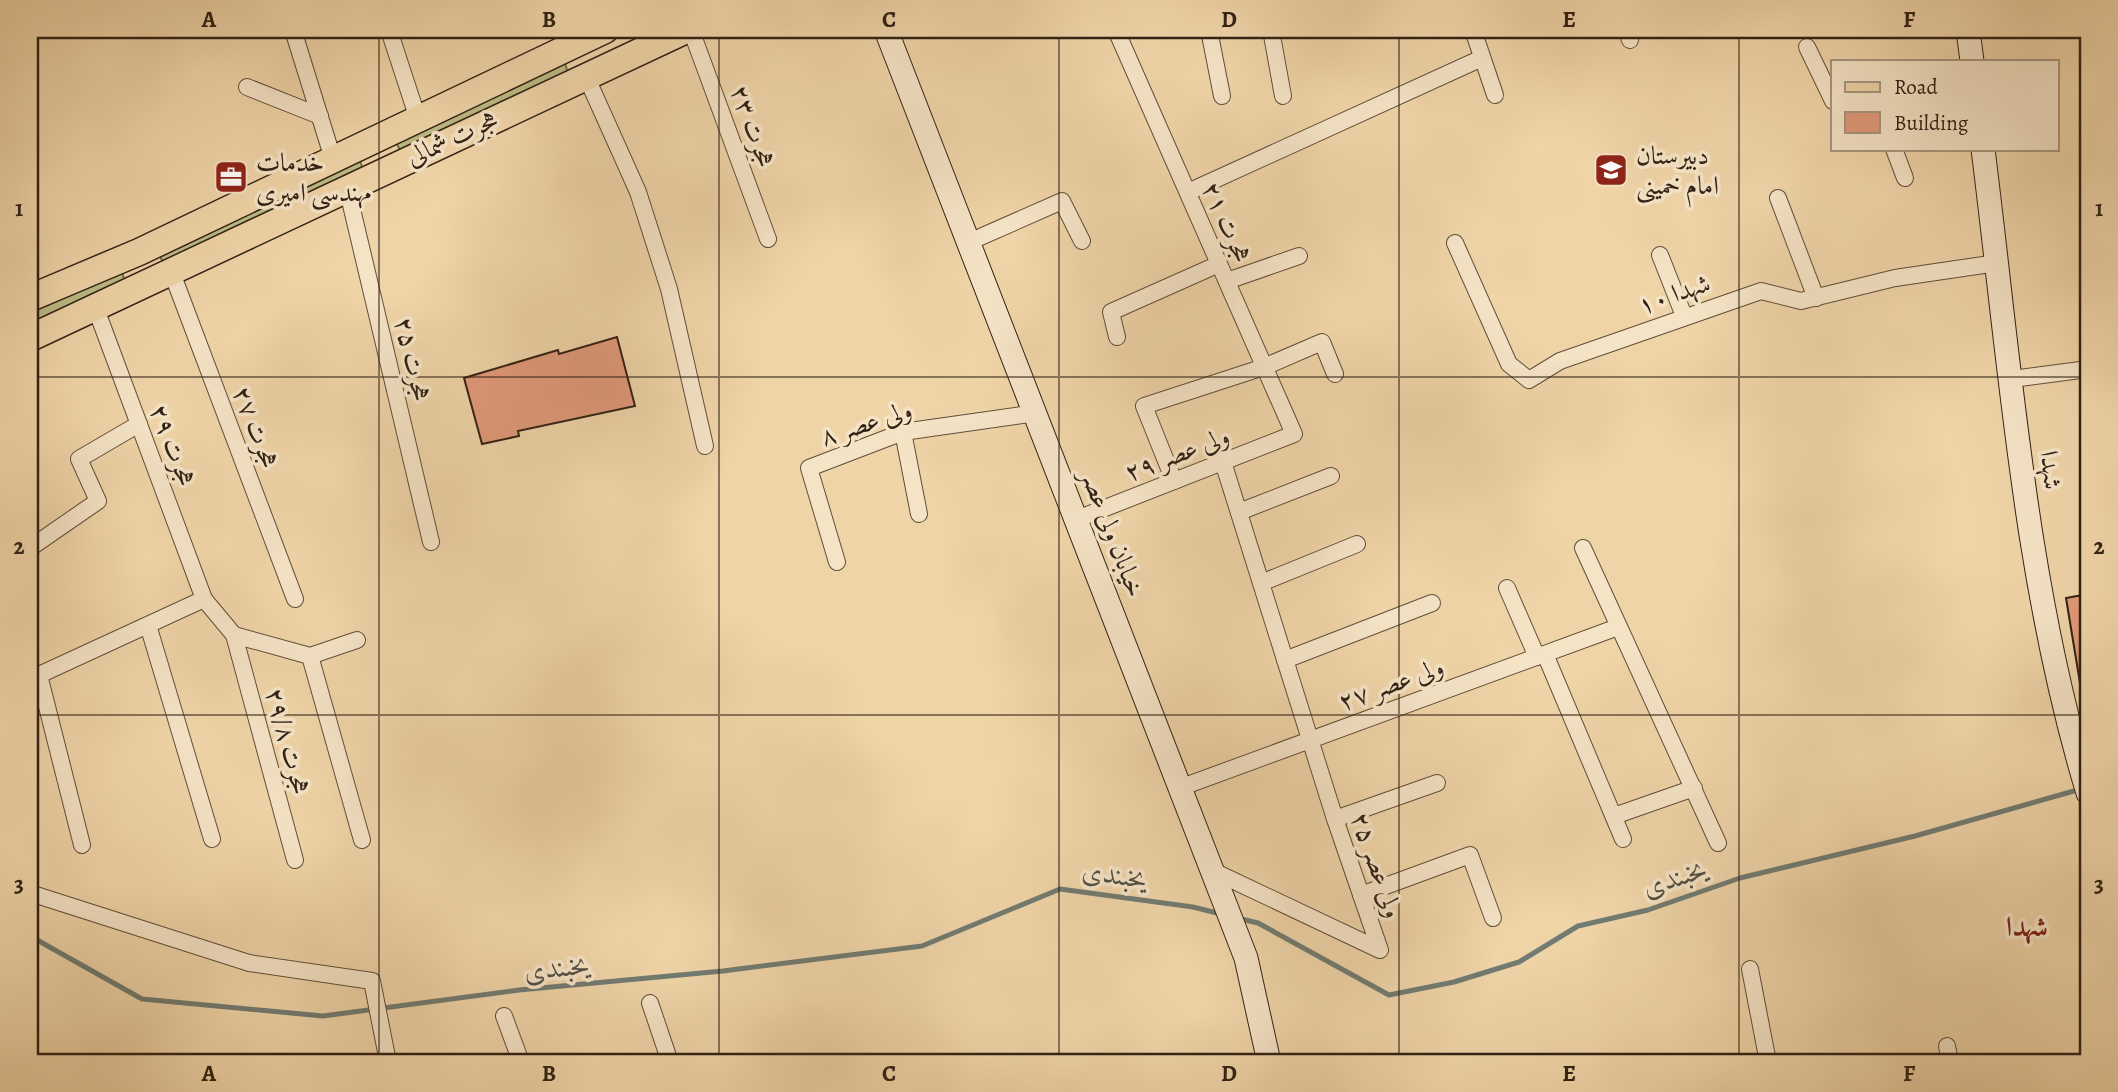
<svg xmlns="http://www.w3.org/2000/svg" width="2118" height="1092" font-family="Alegreya,Amiri,serif">
	<style>
		.green { fill: #bcbc85; stroke: #766f4c; stroke-width: 2 }
		.lines { fill: none; stroke-linecap: round; stroke-linejoin: round }
		.stream { stroke: #717b71; stroke-width: 5 }
		.building { fill: #e1997a; stroke: #312214; stroke-width: 2 }
		.street-casing { stroke: #604e39; stroke-width: 18 }
		.secondary-casing { stroke: #312214; stroke-width: 25 }
		.primary-casing { stroke: #312214; stroke-width: 29 }
		.street { stroke: #f5e3c6; stroke-width: 16 }
		.secondary { stroke: #f5e3c6; stroke-width: 23 }
		.primary { stroke: #efd4a8; stroke-width: 26 }
		.grid { fill: none; stroke: #312214; stroke-width: 2; stroke-opacity: 0.55 }
		.labels { text-anchor: middle; dominant-baseline: central; stroke-width: 7; stroke-linejoin: round; paint-order: stroke }
		.street-label { font-size: 26px; fill: #312214; stroke: #f5e3c6 }
		.poi-label { font-size: 26px; fill: #312214; stroke: #f5e3c6; text-anchor: start }
		.water-label { font-size: 28px; font-style: italic; fill: #514f42; stroke: #f5e3c6 }
		.neighbourhood-label { font-size: 28px; font-weight: bold; fill: #7a1f14; stroke: #f5e3c6 }
		.neatline { fill: none; stroke: #312214; stroke-width: 2.5 }
		.grid-label { font-size: 23px; text-anchor: middle; font-weight: bold; fill: #312214 }
	</style>
	<rect width="100%" height="100%" fill="#efd4a8"/>
	<filter id="stains"><feTurbulence type="fractalNoise" baseFrequency=".00286" numOctaves="4"/><feColorMatrix values="0 0 0 0 .2 0 0 0 0 .09 0 0 0 0 .02 0 0 0 .5 -.17"/></filter>
	<radialGradient id="worn" r=".72"><stop offset=".6" stop-color="#630" stop-opacity="0"/><stop offset="1" stop-color="#630" stop-opacity=".3"/></radialGradient>
	<g class="green">
		<polygon points="564,60 568,73 400,150 394,139"/>
		<polygon points="359,159 363,169 163,262 158,253"/>
		<polygon points="122,272 125,282 30,324 30,313"/>
	</g>
	<g class="lines">
		<g class="stream">
			<polyline points="1237,918 1258,923 1389,995 1454,982 1519,962 1578,926 1648,910 1740,878 1915,836 2081,789"/>
			<polyline points="30,936 142,999 323,1016 519,990 723,971 922,946 1060,889 1193,907 1221,914"/>
		</g>
	</g>
	<g class="building">
		<polygon points="617,337 635,406 518,431 519,436 482,444 464,378 558,350 559,354"/>
		<polygon points="2088,594 2088,688 2081,689 2066,598"/>
	</g>
	<g class="lines">
		<defs>
			<g id="street">
				<polyline points="293,30 333,159"/>
				<polyline points="389,30 418,119"/>
				<polyline points="691,30 768,239"/>
				<polyline points="1209,30 1222,96"/>
				<polyline points="1271,30 1283,96"/>
				<polyline points="1473,30 1495,95"/>
				<polyline points="1626,30 1630,40"/>
				<polyline points="1807,47 1833,101"/>
				<polyline points="586,76 638,192 669,289 705,446"/>
				<polyline points="247,87 320,116"/>
				<polyline points="1894,149 1905,178"/>
				<polyline points="347,188 431,542"/>
				<polyline points="1188,192 1482,58"/>
				<polyline points="1778,198 1816,298"/>
				<polyline points="969,242 1062,201 1082,241"/>
				<polyline points="1455,243 1509,364 1529,380 1560,361 1761,291 1801,301 1895,278 1997,263"/>
				<polyline points="1660,255 1684,316"/>
				<polyline points="172,273 295,599"/>
				<polyline points="1227,281 1299,256"/>
				<polyline points="96,309 204,599 234,635 310,656 357,640"/>
				<polyline points="1117,337 1111,312 1219,264"/>
				<polyline points="2012,379 2088,369"/>
				<polyline points="903,432 919,514"/>
				<polyline points="1174,481 1144,406 1264,367 1322,342 1335,374"/>
				<polyline points="1239,512 1331,476"/>
				<polyline points="1077,519 1294,434 1116,30"/>
				<polyline points="30,548 98,501 79,459 139,424"/>
				<polyline points="1583,548 1718,843"/>
				<polyline points="837,562 809,468 903,432 1036,413"/>
				<polyline points="1261,583 1357,544"/>
				<polyline points="1507,588 1537,657"/>
				<polyline points="148,625 212,839"/>
				<polyline points="234,635 295,860"/>
				<polyline points="1545,654 1623,839"/>
				<polyline points="310,656 362,840"/>
				<polyline points="1285,660 1432,603"/>
				<polyline points="1182,787 1618,627"/>
				<polyline points="1614,816 1694,788"/>
				<polyline points="1335,819 1437,783"/>
				<polyline points="82,845 39,675 204,599"/>
				<polyline points="1213,871 1380,950 1335,819 1223,462"/>
				<polyline points="30,893 249,963 372,981 388,1062"/>
				<polyline points="1361,895 1470,855 1493,918"/>
				<polyline points="1750,969 1768,1062"/>
				<polyline points="650,1003 670,1062"/>
				<polyline points="504,1016 521,1062"/>
				<polyline points="1947,1046 1950,1062"/>
				<polyline points="2087,1062 2088,1062"/>
			</g>
			<g id="secondary">
				<polyline points="886,30 1246,958 1269,1062"/>
				<polyline points="1968,30 1972,61"/>
				<path d="M1983,149C2010,364 2025,585 2088,793"/>
			</g>
			<g id="primary">
				<polyline points="30,298 139,252 605,30"/>
				<polyline points="30,338 686,30"/>
			</g>
		</defs>
		<use href="#street" class="street-casing"/>
		<use href="#secondary" class="secondary-casing"/>
		<use href="#primary" class="primary-casing"/>
		<use href="#street" class="street"/>
		<use href="#secondary" class="secondary"/>
		<use href="#primary" class="primary"/>
	</g>
	<path class="grid" d="M379,30V1062M719,30V1062M1059,30V1062M1399,30V1062M1739,30V1062M30,377H2088M30,715H2088"/>
	<defs>
		<symbol id="school-square" viewBox="-11 -11 22 22"><rect x="-9" y="-9" width="18" height="18" rx="4" fill="#8f2418" stroke="#f5e3c6"/><path d="M0-5L7-2L0 1L-7-2ZM-4 1L0 2.5L4 1V4Q0 6-4 4Z" fill="#fff"/></symbol>
		<symbol id="office-square" viewBox="-11 -11 22 22"><rect x="-9" y="-9" width="18" height="18" rx="4" fill="#8f2418" stroke="#f5e3c6"/><path d="M-6-3h4V-5.5h4V-3h4V5H-6ZM-1-4.5V-3h2v-1.5ZM-6 0V1H6V0Z" fill="#fff"/></symbol>
	</defs>
	<g fill-rule="evenodd">
		<use href="#school-square" x="1592" y="151" width="38" height="38"/>
		<use href="#office-square" x="212" y="158" width="38" height="38"/>
	</g>
	<g class="labels">
		<g class="street-label">
			<text transform="translate(753 126) rotate(70)">هجرت ۲۳</text>
			<text transform="translate(452 138) rotate(-25)">هجرت شمالی</text>
			<text transform="translate(1227 222) rotate(66)">هجرت ۲۱</text>
			<text transform="translate(1674 294) rotate(-19)">شهدا ۱۰</text>
			<text transform="translate(413 359) rotate(77)">هجرت ۲۵</text>
			<text transform="translate(866 423) rotate(-18)">ولی عصر ۸</text>
			<text transform="translate(256 427) rotate(69)">هجرت ۲۷</text>
			<text transform="translate(173 445) rotate(69)">هجرت ۲۹</text>
			<text transform="translate(1177 454) rotate(-21)">ولی عصر ۲۹</text>
			<text transform="translate(2051 470) rotate(83)">شهدا</text>
			<text transform="translate(1113 533) rotate(69)">خیابان ولی عصر</text>
			<text transform="translate(1391 684) rotate(-20)">ولی عصر ۲۷</text>
			<text transform="translate(288 741) rotate(75)">هجرت ۲۹/۸</text>
			<text transform="translate(1377 865) rotate(71)">ولی عصر ۲۵</text>
		</g>
		<g class="poi-label">
			<text x="1636" y="155">دبیرستان<tspan x="1636" dy="30">امام خمینی</tspan></text>
			<text x="256" y="162">خدمات<tspan x="256" dy="30">مهندسی امیری</tspan></text>
		</g>
		<g class="water-label">
			<text transform="translate(1115 875) rotate(8)">یخبندی</text>
			<text transform="translate(1675 878) rotate(-19)">یخبندی</text>
			<text transform="translate(557 968) rotate(-7)">یخبندی</text>
		</g>
		<g class="neighbourhood-label">
			<text x="2027" y="927">شهدا</text>
		</g>
	</g>
	<rect width="2118" height="1092" fill="none" stroke="#efd4a8" stroke-width="77"/>
	<rect x="1831" y="60" width="228" height="91" fill="#f5e3c6" stroke="#a7967f" stroke-width="2"/>
	<rect x="1845" y="82" width="35" height="10" fill="#efd4a8" stroke="#a7967f" stroke-width="2"/>
	<text x="1894" y="94" font-size="21" fill="#312214">Road</text>
	<rect x="1845" y="112" width="35" height="21" fill="#e1997a" stroke="#a7967f" stroke-width="2"/>
	<text x="1894" y="130" font-size="21" fill="#312214">Building</text>
	<rect x="38" y="38" width="2042" height="1016" class="neatline"/>
	<g class="grid-label">
		<text x="209" y="27">A</text>
		<text x="549" y="27">B</text>
		<text x="889" y="27">C</text>
		<text x="1229" y="27">D</text>
		<text x="1569" y="27">E</text>
		<text x="1909" y="27">F</text>
		<text x="19" y="216">1</text>
		<text x="2099" y="216">1</text>
		<text x="19" y="554">2</text>
		<text x="2099" y="554">2</text>
		<text x="19" y="892">3</text>
		<text x="2099" y="892">3</text>
		<text x="209" y="1081">A</text>
		<text x="549" y="1081">B</text>
		<text x="889" y="1081">C</text>
		<text x="1229" y="1081">D</text>
		<text x="1569" y="1081">E</text>
		<text x="1909" y="1081">F</text>
	</g>
	<rect width="100%" height="100%" filter="url(#stains)"/>
	<rect width="100%" height="100%" fill="url(#worn)"/>
</svg>
